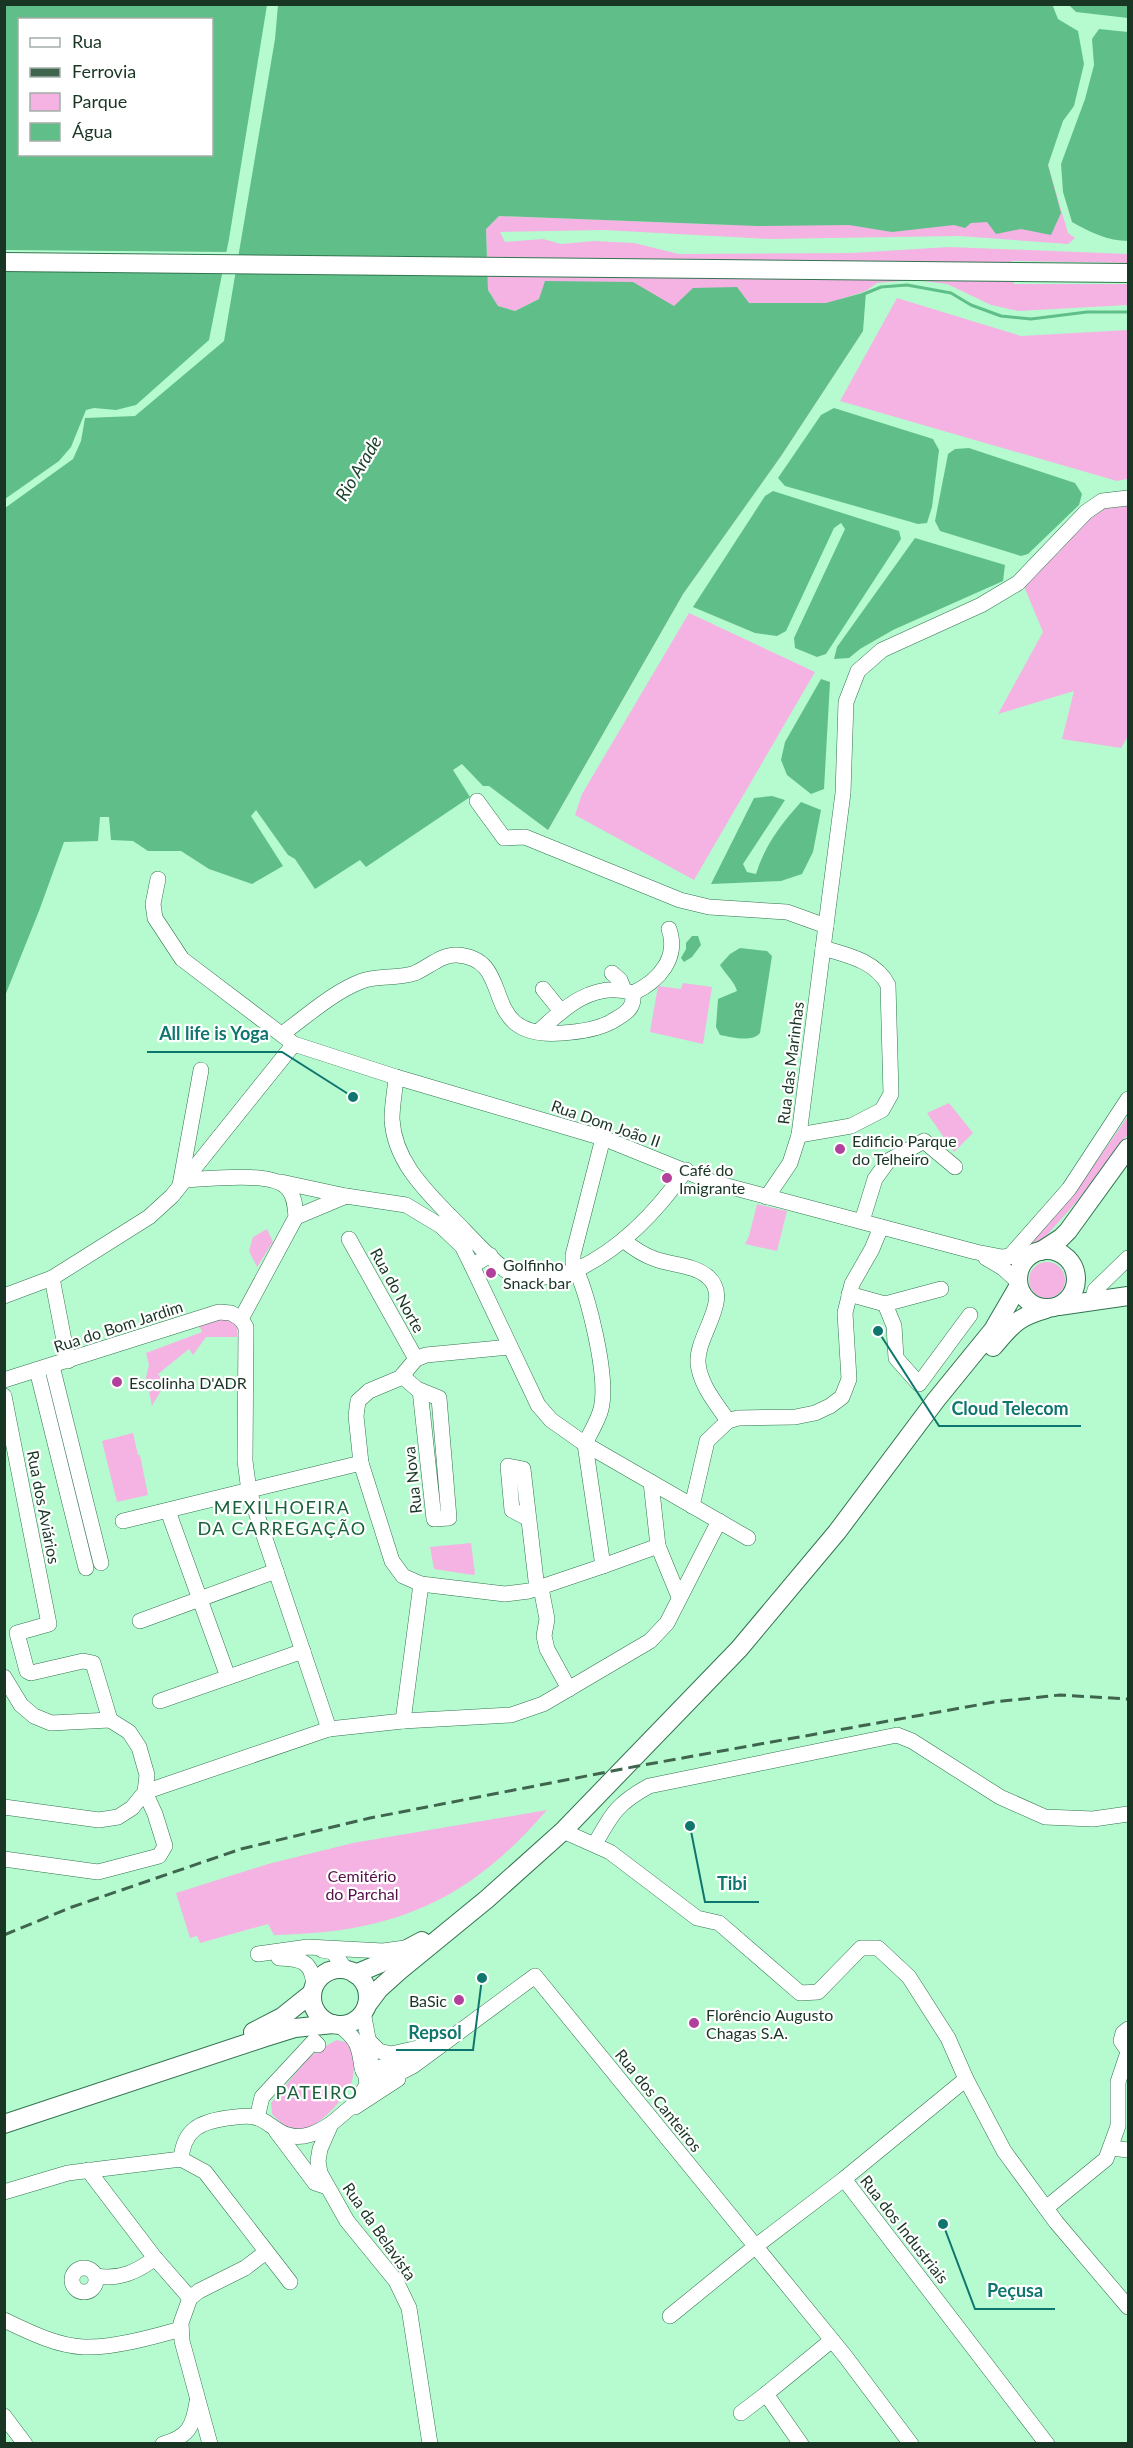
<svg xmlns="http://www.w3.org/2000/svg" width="1133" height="2448" font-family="Lato,sans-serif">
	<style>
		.green { fill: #f4b3e3 }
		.water { fill: #60bf88; fill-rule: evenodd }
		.pier { fill: #b6fbcf }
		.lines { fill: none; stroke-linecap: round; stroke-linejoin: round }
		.stream { stroke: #60bf88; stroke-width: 3 }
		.minor-casing { stroke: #31744f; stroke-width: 16 }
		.major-casing { stroke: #31744f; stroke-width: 20 }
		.minor { stroke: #fff; stroke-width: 15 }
		.major { stroke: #fff; stroke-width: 18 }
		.rail { stroke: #3f654e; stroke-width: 3; stroke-dasharray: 12 6; stroke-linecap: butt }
		.poi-dot { fill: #b2419c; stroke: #fff; stroke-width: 2 }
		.labels { text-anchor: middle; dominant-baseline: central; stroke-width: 4.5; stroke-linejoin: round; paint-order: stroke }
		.street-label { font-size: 16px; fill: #193524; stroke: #fff }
		.poi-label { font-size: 16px; fill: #193524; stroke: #fff; text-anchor: start }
		.park-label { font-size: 16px; fill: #550f49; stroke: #fff }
		.water-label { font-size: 18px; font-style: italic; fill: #1a422c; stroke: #fff }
		.neighbourhood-label { font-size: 18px; letter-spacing: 1.5px; fill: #19603b; stroke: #fff }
		.leader { fill: none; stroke: #0f766e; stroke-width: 2 }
		.callout-dot { fill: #0f766e; stroke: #fff; stroke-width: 2 }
		.callout-label { font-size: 18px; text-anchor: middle; font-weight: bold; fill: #0f766e; stroke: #fff; stroke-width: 4.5; stroke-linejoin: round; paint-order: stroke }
	</style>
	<rect width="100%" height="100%" fill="#b6fbcf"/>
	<g class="green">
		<polygon points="1053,149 1048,165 1068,233 1075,238 1068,244 959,236 770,239 604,230 500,232 505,242 543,239 561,244 594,241 634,243 679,254 852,253 949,247 1128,254 1128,263 1011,261 1014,284 1128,284 1128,305 1018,311 991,305 947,284 914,280 877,283 866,291 841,299 863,331 781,456 683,594 548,830 523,801 546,281 539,299 515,311 498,306 488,290 486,228 499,216 735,225"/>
		<polygon points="897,298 1021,336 1128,330 1127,479 1117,481 840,401"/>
		<polygon points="1128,506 1128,736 1121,748 1062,739 1074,691 998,714 1043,632 1023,584 1058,553 1086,521 1100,510 1109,507"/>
		<polygon points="689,613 815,672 694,880 575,815 582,794"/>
		<polygon points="683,983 712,987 703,1044 650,1032 658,986 681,989"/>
		<polygon points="949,1103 973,1133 954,1152 927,1113"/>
		<polygon points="1128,1116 1128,1134 1078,1200 1046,1236 1023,1250 1099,1158"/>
		<polygon points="757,1204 787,1211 777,1251 745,1244 749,1236"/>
		<polygon points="267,1229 273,1242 257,1267 249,1251 253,1237"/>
		<circle cx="1047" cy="1280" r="18"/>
		<path d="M228,1318L237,1327V1337H206L193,1355L189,1349L158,1374C167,1387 159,1393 152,1406L146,1377L149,1365L146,1353L202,1332L199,1325L216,1319Z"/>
		<polygon points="133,1433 138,1455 140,1455 148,1495 117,1502 102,1441"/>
		<polygon points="471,1543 475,1574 473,1575 434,1569 430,1547"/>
		<path d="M547,1810C468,1902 393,1933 274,1935L268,1924L200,1943L197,1936L190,1938L176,1893L268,1864L353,1843Z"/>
		<path d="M337,2040L349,2043L354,2048C354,2059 355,2070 352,2081C346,2098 318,2129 299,2130C288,2130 279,2121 272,2114L271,2103L310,2056C321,2051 327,2044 337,2040Z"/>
	</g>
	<g class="water">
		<polygon points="1052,4 1058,19 1078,31 1084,64 1074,106 1063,121 1048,165 1061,213 1051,235 1021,229 996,234 987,222 971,223 965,228 954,225 892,232 849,225 757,226 499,216 486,229 488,290 498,306 515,311 539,299 545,281 633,282 674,306 693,288 737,287 749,303 826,303 866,292 863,331 781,456 683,594 548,830 489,786 483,786 462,764 453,770 470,797 366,867 360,860 315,889 295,859 288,855 256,810 251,816 283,866 252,884 209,869 181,851 148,851 133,841 111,840 109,817 100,817 98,841 64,842 39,911 5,996 5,508 73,459 81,441 85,418 135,416 224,341 275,39 278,5"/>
		<path d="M5,5H267L229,239L209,340L136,405L116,410L94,408L86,410L71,447L59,461L5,499ZM20,20H212V154H20Z"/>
		<polygon points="1069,5 1128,5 1128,18 1076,12"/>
		<path d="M1099,29L1128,32V241C1108,241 1090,232 1072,222L1063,192L1061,164L1085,99L1094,65L1092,39Z"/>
		<polygon points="834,408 933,439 939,450 932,507 927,523 918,524 785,486 778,478 821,415"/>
		<polygon points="969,448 1075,483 1082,494 1079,505 1028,554 1021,556 940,531 935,521 948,454 955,449"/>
		<polygon points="773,491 899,531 901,539 826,654 817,657 795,648 794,638 845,529 841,523 834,528 786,631 777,636 755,633 693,607 765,496"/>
		<polygon points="915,538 1005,565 1003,581 893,630 860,649 849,658 834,659 837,647"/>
		<polygon points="821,679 830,682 824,789 811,794 787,775 781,760 785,742"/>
		<path d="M772,796L785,800L743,864L747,872L756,874C765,845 781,824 801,802L821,810L813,852L802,874L781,881L711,884L754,798Z"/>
		<polygon points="692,936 698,936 701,945 692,957 684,962 681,958 686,949 686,943"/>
		<path d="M740,948L767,951L772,956L760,1033C751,1043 732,1037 720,1035L716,1027L718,999L737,991C735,982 725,974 720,965L730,954Z"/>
	</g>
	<polygon class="pier" points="5,250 229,252 226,273 5,271"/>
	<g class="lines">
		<polyline class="stream" points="864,294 881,287 907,285 951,293 971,305 1001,316 1031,319 1087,312 1128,312"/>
		<defs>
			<g id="minor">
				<polyline points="477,801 504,838 525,837 680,900 709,907 787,912 826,926"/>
				<polyline points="158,879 153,904 155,918 182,959 294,1044 396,1077 603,1138 712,1182 976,1252 1002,1257 1032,1254"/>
				<polyline points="612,973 620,980 624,990"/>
				<polyline points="543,989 560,1010"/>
				<path d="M633,993C659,981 679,958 669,929"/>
				<path d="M282,1034C307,1016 333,992 362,981C378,975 398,979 415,973C429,967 442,954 457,955C519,959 474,1040 562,1033C578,1032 596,1030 611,1022C624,1014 635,1010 633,993C594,980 564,1008 538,1032"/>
				<path d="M396,1077C395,1091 392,1105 392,1119C394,1160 424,1189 450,1216"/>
				<path d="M799,1135L851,1126L882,1110L891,1094L888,985C876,961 847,955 823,948"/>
				<path d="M185,1180C209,1179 275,1170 289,1190C295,1198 295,1207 296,1217L241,1319"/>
				<polyline points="281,1182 346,1196 406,1205 441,1226"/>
				<polyline points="180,1185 201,1070"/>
				<polyline points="767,1197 790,1163 799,1135 843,793 846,702 858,671 882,650 981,605 1018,583 1086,512 1102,501 1128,498"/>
				<polyline points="296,1217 346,1196"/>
				<polyline points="862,1221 875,1179 888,1161 924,1141 955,1167"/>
				<polyline points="349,1239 416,1359"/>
				<path d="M623,1240C633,1248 643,1255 655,1259C671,1265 695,1265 708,1277C733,1299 696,1335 698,1363C700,1385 716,1403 728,1421"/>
				<path d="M490,1255L472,1266L462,1246L441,1226L450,1216C465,1230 498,1269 515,1276C527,1281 538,1278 551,1276C560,1274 570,1273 578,1269C622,1248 658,1210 686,1170"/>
				<polyline points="1009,1257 1069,1189 1128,1099"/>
				<polyline points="986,1258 1003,1268 1017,1281"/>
				<polyline points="472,1266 538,1405 551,1420 585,1444 748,1538"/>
				<polyline points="52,1278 68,1361"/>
				<polyline points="849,1294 885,1304 941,1289"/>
				<polyline points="4,1296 52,1278 149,1217 172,1196 294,1044"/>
				<polyline points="1092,1301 1095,1290 1128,1258"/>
				<polyline points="885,1304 894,1326 896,1358 919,1384 970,1315"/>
				<polyline points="52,1366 101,1563"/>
				<polyline points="37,1370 86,1568"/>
				<polyline points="402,1376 417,1389 439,1398 449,1518 434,1519 420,1390"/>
				<polyline points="4,1380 219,1312 231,1313 241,1319"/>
				<polyline points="4,1396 49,1624 17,1633 27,1671 31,1673 83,1661 93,1663 110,1720"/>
				<path d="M585,1444C590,1433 598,1421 601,1409C609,1377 588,1293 573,1263V1255L603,1138"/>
				<polyline points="692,1506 707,1441 728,1421 738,1418 795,1417 815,1413 830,1406 842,1397 849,1379 845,1313 852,1284 872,1249 881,1227"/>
				<polyline points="168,1511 228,1677"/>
				<polyline points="529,1519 512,1510 508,1466 523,1469 537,1589"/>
				<polyline points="123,1521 361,1463"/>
				<polyline points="658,1546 679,1597"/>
				<polyline points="603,1566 658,1546 651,1482"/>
				<polyline points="421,1584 505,1594 529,1591 603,1566 585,1444"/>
				<polyline points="541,1588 547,1619 544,1636 547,1649 569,1689"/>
				<polyline points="140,1621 276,1571"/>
				<polyline points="4,1677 21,1705 34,1716 51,1723 110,1720 129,1732 139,1747 147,1775 145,1792 132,1808 118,1817 99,1820 4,1807"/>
				<polyline points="160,1701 303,1651"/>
				<polyline points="403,1721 421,1584 403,1576 392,1561 361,1463 356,1416 358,1401 369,1391 400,1378 416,1359 426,1355 510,1347"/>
				<polyline points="329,1729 403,1721 511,1715 543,1704 650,1641 667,1623 719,1521"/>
				<polyline points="563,1831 610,1852 697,1918 719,1923 800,1993 818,1992 861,1948 878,1948 909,1977 948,2038 966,2079 1004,2151 1056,2222 1128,2307"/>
				<path d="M595,1844C612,1813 618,1803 649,1786L897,1735L912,1741L1000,1797L1045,1817L1093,1819L1128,1814"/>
				<polyline points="4,1859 98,1872 159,1856 165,1846 155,1814 145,1792 329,1729 249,1491 245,1461 246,1327 241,1319"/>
				<polyline points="322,1950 333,1952 346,1970"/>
				<polyline points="258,1954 308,1947 383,1951 405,1948"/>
				<path d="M279,1958C302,1959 312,1961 314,1986"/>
				<polyline points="363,2012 371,2054 367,2084 358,2101 331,2124 320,2149 318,2161 320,2173 347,2221 396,2281 409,2308 430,2444"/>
				<path d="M339,2025C357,2039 359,2045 362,2068"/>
				<polyline points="1128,2029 1123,2033 1121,2041 1128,2051"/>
				<polyline points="369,2041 379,2051 391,2054 440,2043"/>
				<polyline points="363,2071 371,2081 391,2077 413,2066 535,1976 845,2356 911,2444"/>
				<polyline points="366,2079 374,2069 408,2059"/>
				<polyline points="355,2107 398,2079"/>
				<polyline points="257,2118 262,2097 314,2041 318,2045"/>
				<polyline points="276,2131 315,2183 327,2187"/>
				<polyline points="1111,2148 1128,2150"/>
				<path d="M181,2159C184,2129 200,2122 227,2118C237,2117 245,2115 255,2117C267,2120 276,2132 288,2135C304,2140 318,2132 331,2124"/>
				<polyline points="88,2170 155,2258 190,2298"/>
				<polyline points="844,2179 1047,2444"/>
				<polyline points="4,2192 68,2173 181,2159 205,2172 290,2282"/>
				<polyline points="1046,2208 1106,2159 1118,2126 1118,2082 1128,2052"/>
				<circle cx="84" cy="2280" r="12"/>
				<path d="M96,2276C119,2280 137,2272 155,2258"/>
				<polyline points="670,2316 756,2246 844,2179 966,2079"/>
				<path d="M4,2320C29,2332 57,2346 84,2347C113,2348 153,2337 181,2329"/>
				<polyline points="741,2413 766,2394"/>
				<polyline points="4,2416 25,2444"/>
				<path d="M163,2444C188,2437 193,2427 197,2402"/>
				<polyline points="210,2444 182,2341 181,2323 190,2298 199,2291 245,2268 266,2252"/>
				<polyline points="801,2444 766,2394 832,2340"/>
			</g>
			<g id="major">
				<polyline points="4,262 1128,273"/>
				<circle cx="1047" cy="1279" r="29"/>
				<polyline points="1041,1251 1061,1238 1068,1231 1128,1148"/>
				<polyline points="1059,1306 1128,1296"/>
				<path d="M993,1347C1012,1325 1017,1317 1046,1309"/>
				<circle cx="340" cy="1997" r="28"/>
				<polyline points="355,1974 379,1964 422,1941"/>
				<polyline points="367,2005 379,1989 399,1971 487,1899 563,1831 739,1649 837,1532 936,1400 993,1330 1018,1287"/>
				<polyline points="253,2032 282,2017 312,1993"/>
				<polyline points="4,2124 266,2037 295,2028 333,2024"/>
			</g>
		</defs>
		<use href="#minor" class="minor-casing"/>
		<use href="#major" class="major-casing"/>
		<use href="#minor" class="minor"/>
		<use href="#major" class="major"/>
		<polyline class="rail" points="4,1935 72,1907 241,1849 370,1818 638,1766 994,1702 1060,1695 1128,1699"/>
	</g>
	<g class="poi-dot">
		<circle cx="840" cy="1149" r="6"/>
		<circle cx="667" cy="1178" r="6"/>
		<circle cx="491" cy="1273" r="6"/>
		<circle cx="117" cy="1382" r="6"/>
		<circle cx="459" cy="2000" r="6"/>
		<circle cx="694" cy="2023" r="6"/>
	</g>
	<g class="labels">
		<g class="street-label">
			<text transform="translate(790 1063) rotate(-83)">Rua das Marinhas</text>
			<text transform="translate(606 1123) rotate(19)">Rua Dom João II</text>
			<text transform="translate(398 1290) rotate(61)">Rua do Norte</text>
			<text transform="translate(118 1326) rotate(-18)">Rua do Bom Jardim</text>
			<text transform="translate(412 1480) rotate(-96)">Rua Nova</text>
			<text transform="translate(44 1507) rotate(79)">Rua dos Aviários</text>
			<text transform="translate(659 2100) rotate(51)">Rua dos Canteiros</text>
			<text transform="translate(905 2229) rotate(52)">Rua dos Industriais</text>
			<text transform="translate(380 2231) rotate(55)">Rua da Belavista</text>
		</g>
		<g class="poi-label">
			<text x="852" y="1140">Edificio Parque<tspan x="852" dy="18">do Telheiro</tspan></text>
			<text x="679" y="1169">Café do<tspan x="679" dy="18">Imigrante</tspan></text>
			<text x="503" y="1264">Golfinho<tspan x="503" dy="18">Snack bar</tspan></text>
			<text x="129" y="1382">Escolinha D'ADR</text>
			<text x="447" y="2000" text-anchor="end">BaSic</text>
			<text x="706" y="2014">Florêncio Augusto<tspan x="706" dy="18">Chagas S.A.</tspan></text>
		</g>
		<g class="park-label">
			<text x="362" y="1875">Cemitério<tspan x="362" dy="18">do Parchal</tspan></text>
		</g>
		<g class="water-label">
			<text transform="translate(358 468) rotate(-59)">Rio Arade</text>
		</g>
		<g class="neighbourhood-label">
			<text x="282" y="1507">MEXILHOEIRA<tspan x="282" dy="21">DA CARREGAÇÃO</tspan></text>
			<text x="317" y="2092">PATEIRO</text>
		</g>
	</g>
	<path class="leader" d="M353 1097L282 1052H147M878 1331L939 1426H1081M690 1826L705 1902H759M482 1978L473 2050H396M943 2224L975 2309H1055"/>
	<g class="callout-dot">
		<circle cx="353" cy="1097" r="6"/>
		<circle cx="878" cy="1331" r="6"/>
		<circle cx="690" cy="1826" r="6"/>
		<circle cx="482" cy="1978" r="6"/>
		<circle cx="943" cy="2224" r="6"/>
	</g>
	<g class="callout-label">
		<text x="214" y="1040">All life is Yoga</text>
		<text x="1010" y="1415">Cloud Telecom</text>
		<text x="732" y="1890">Tibi</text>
		<text x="435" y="2039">Repsol</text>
		<text x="1015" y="2297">Peçusa</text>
	</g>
	<rect width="1133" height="2448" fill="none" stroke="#193524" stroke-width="12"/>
	<rect x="18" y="18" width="195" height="138" fill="#ffffff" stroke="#a3aea7" stroke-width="1.5"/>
	<rect x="30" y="38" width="30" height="9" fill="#ffffff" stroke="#a3aea7" stroke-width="1.5"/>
	<text x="72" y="48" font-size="18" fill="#193524">Rua</text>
	<rect x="30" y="68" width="30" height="9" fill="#3f654e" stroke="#a3aea7" stroke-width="1.5"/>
	<text x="72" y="78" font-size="18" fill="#193524">Ferrovia</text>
	<rect x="30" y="93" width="30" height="18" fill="#f4b3e3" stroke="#a3aea7" stroke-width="1.5"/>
	<text x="72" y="108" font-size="18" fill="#193524">Parque</text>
	<rect x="30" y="123" width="30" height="18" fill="#60bf88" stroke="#a3aea7" stroke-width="1.5"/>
	<text x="72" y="138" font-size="18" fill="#193524">Água</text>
</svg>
